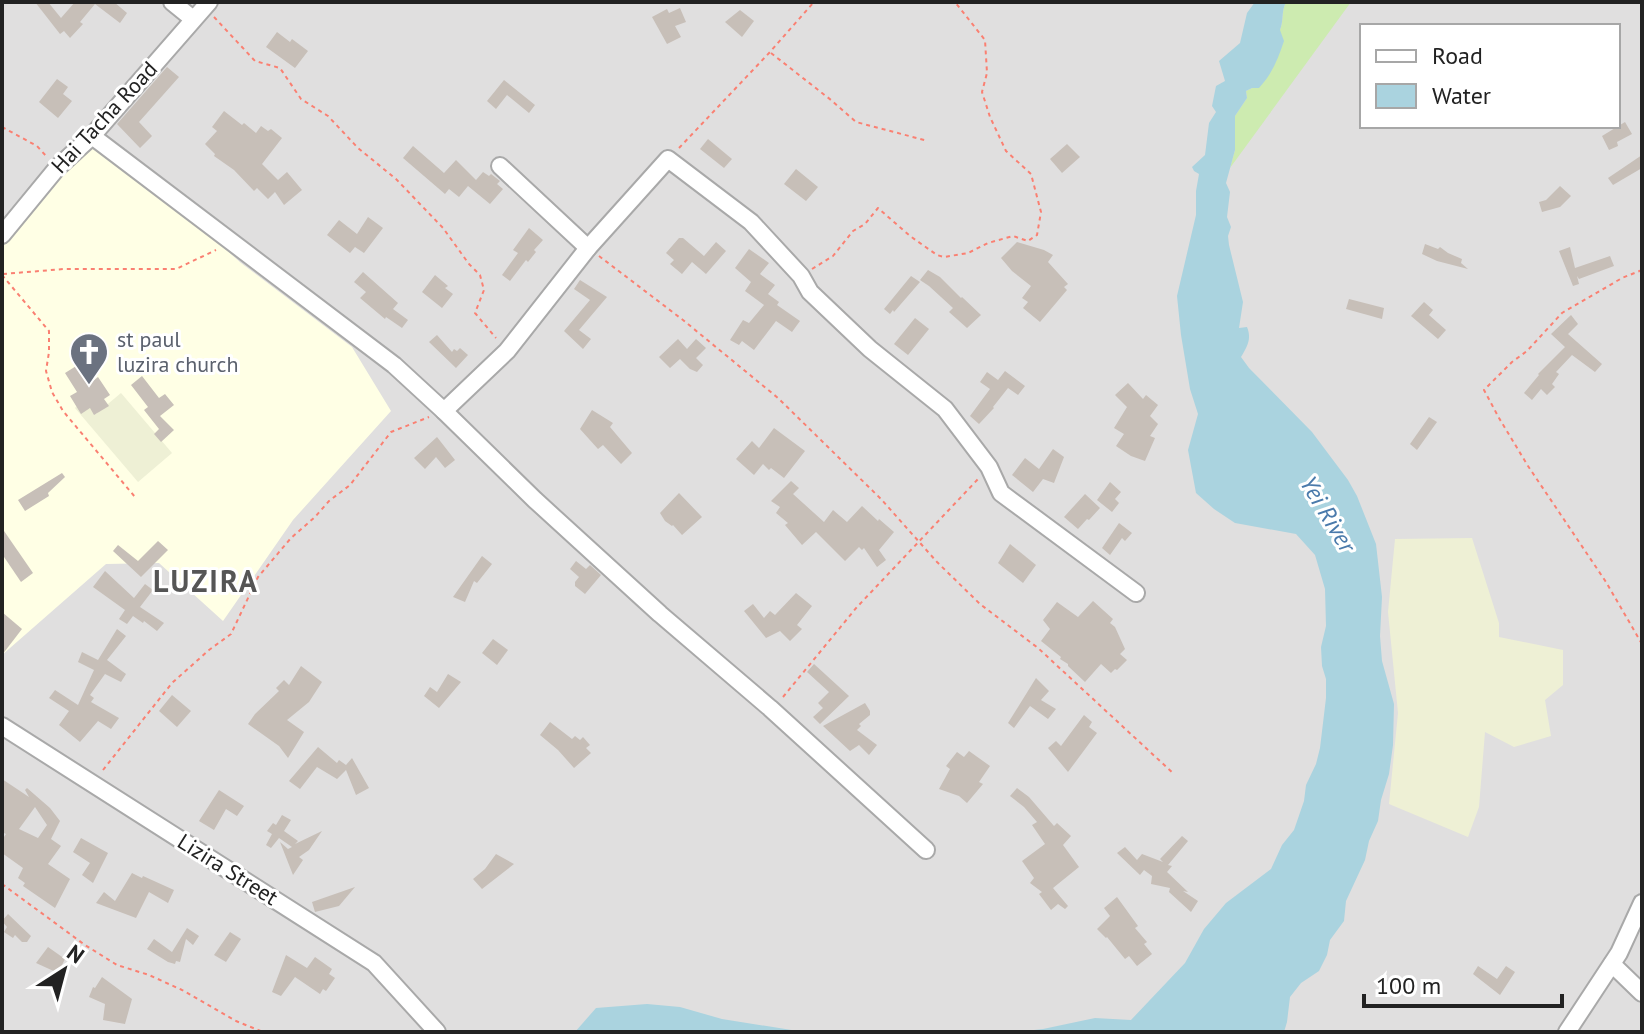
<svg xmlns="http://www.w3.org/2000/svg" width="1644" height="1034" font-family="'PT Sans',sans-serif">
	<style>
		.residential { fill: #e0dfdf; fill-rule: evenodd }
		.education { fill: #ffffe5 }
		.farmland { fill: #eef0d5 }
		.grass { fill: #cdebb0 }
		.water { fill: #aad3df }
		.building { fill: #c7bfb8; fill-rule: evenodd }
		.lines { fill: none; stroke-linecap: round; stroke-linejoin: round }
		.minor-casing { stroke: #a9a9a9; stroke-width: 20 }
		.path { stroke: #fa8072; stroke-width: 2; stroke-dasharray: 4 4; stroke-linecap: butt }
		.minor { stroke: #fff; stroke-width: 16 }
		.labels { text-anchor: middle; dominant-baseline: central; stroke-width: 6; stroke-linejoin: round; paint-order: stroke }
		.street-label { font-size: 22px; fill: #222; stroke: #fff }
		.worship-label { font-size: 22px; fill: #5b616d; stroke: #fff; text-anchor: start }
		.water-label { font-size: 24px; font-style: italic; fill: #4a7aab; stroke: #fff }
		.district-label { font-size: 30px; font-weight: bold; letter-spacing: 2px; fill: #555; stroke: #fff }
	</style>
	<rect width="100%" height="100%" fill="#f2efe9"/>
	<path class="residential" d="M2,2H1642V1032H2ZM1362,26H1618V126H1362Z"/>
	<polygon class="education" points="95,140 167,197 241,263 352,347 391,411 293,520 223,621 159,563 106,564 2,655 2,248 48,188"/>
	<g class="farmland">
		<polygon points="121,393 172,453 138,482 75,408 83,400 96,414"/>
		<polygon points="1472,538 1499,623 1499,637 1563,650 1563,685 1545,700 1551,736 1514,747 1485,732 1479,807 1468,837 1389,804 1398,713 1388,612 1395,539"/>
	</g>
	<path class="grass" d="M1286,2H1351L1230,168L1235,150V116L1247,98L1246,91L1252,88L1280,30C1284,20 1281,12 1286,2Z"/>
	<g class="water">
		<path d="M1255,2H1286C1281,12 1284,20 1280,30L1284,41C1278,59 1272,74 1259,88H1252L1246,91L1247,98L1235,116V150L1226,183L1230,192L1227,217L1231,227L1228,236L1229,245L1243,302L1239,328L1247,327C1252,339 1247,347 1241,357L1249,368L1312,432L1348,480L1357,496L1376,544L1382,597L1380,636L1382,661L1394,704L1393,745L1389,774L1381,800L1378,821L1369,841L1365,860L1346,901L1344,921L1330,940L1327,955L1319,971L1301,983L1290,997L1287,1022L1284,1032H1016L1043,1029L1095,1018L1131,1020L1185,963L1204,929L1226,903L1271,869L1282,845L1294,830L1304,801L1306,785L1316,764L1320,748L1326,698V679L1322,666L1321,647L1326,626L1325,589L1315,555L1296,534L1235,523L1214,509L1196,493L1188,450L1198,414L1190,389L1181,335L1177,296L1196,215V191L1199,174L1194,171L1192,167L1205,155L1209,123L1216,112L1212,106L1216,86L1225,81L1219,61L1240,43L1247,13Z"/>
		<polygon points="647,1004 680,1007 722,1019 804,1032 575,1032 596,1008"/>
	</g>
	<g class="building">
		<polygon points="35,2 48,2 61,18 75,2 114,2 127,13 120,23 95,4 80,22 83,24 70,38 64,31 60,34"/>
		<polygon points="680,8 686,22 675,26 681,37 667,44 652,17 667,9 669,13"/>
		<polygon points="740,10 754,21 742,37 725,22"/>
		<polygon points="277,32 290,42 292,39 308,51 295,68 266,47"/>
		<polygon points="167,67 179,77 139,122 152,136 140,148 117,124"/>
		<polygon points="57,79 68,87 63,94 72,101 58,118 39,102"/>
		<polygon points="504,80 535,105 529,113 507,95 496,109 487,101"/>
		<polygon points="224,111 242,125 244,123 256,133 261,126 268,131 271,129 282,138 262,164 278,180 287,172 302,190 284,205 275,192 268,199 257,188 254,191 234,170 214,156 215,154 205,144 217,131 212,127"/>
		<polygon points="1625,122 1632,134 1617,142 1618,146 1609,150 1602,136"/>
		<polygon points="708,139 732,159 724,168 700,149"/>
		<polygon points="1067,144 1080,157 1062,173 1050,159"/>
		<polygon points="413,146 444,173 456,160 476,180 483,172 489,176 491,174 500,181 497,184 503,189 490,204 468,186 459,197 449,189 445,194 403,158"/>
		<polygon points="1642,155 1642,168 1613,185 1608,178"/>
		<polygon points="796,169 818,187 806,201 784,184"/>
		<polygon points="1560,186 1571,196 1560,207 1542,212 1539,202 1546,200"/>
		<polygon points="368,217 383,228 364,253 355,247 350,253 327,235 339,220 357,234"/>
		<polygon points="529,228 543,240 534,250 536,252 528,262 526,260 510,281 502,275 518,253 513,250"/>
		<polygon points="679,238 683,238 704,256 716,242 726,251 706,274 692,262 682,274 670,264 674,260 666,253"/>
		<polygon points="1017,242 1044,250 1053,255 1048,262 1068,284 1064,287 1067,290 1040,322 1023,308 1028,302 1022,298 1031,286 1012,271 1001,258"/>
		<polygon points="1425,244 1438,249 1440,247 1448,253 1462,259 1461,263 1468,269 1437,261 1422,254"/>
		<polygon points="1570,247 1575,268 1610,256 1614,266 1579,279 1577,276 1579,284 1573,286 1559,251"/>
		<polygon points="749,249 769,263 760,274 775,285 768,294 779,302 777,305 800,321 792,332 776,321 754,350 742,341 739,345 730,340 743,320 749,323 764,305 745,291 751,282 735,268"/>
		<polygon points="928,270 940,277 961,298 962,297 981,315 967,328 949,312 953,308 929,286 920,280"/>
		<polygon points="363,272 398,303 393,309 408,320 402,328 386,317 385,319 360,298 366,292 354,282"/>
		<polygon points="435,275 448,286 445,288 453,294 442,308 422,292"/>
		<polygon points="911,276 920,282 894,312 893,310 890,314 884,309"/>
		<polygon points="580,280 607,297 579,330 591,339 583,349 564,331 590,300 574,289"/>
		<polygon points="1349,299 1384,308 1382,319 1346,309"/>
		<polygon points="1424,302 1433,310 1429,315 1446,330 1438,339 1411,316"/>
		<polygon points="1571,315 1578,324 1568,334 1602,364 1595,372 1572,355 1556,372 1559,374 1552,384 1555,387 1547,395 1541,389 1532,400 1524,393 1539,375 1538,374 1565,347 1551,334"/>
		<polygon points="915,318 929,329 908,355 894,344"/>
		<polygon points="437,335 452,352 454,349 457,351 460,348 468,355 456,368 429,342"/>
		<polygon points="678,339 687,349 696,339 706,348 696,358 703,365 697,372 690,369 680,359 670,368 659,357"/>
		<polygon points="81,363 93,381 98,377 110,395 104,399 109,406 94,415 90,408 81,414 70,396 77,392 65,373"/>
		<polygon points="1005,371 1025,386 1018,395 1008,388 993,407 994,408 979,424 970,416 990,389 980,382 987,372 998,380"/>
		<polygon points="142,376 159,398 165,394 174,405 160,416 174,430 161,442 154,434 159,429 144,410 148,407 131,385"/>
		<polygon points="1128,383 1143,399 1146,395 1158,405 1150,416 1158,424 1150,436 1155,438 1145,461 1131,456 1116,446 1124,434 1114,428 1127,407 1115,395"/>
		<polygon points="592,410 613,423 610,427 632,453 621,464 603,445 598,449 580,429"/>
		<polygon points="1429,417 1437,422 1417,450 1410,444"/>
		<polygon points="774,428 805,451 784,478 771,468 769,470 763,464 754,475 736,459 752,441 759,448"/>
		<polygon points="437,437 455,460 445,468 436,457 425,469 414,458"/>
		<polygon points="1053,449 1064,457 1054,483 1043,479 1033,492 1012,475 1025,458 1039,469"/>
		<polygon points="62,473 65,477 48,493 49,496 25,511 18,500"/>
		<polygon points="791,481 799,488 793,494 824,522 833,510 847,522 862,506 878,521 879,519 894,532 879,550 886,560 877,567 864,548 862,550 859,547 845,561 816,532 802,545 785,525 788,523 776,513 780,507 771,501"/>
		<polygon points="1110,482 1121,492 1115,499 1119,503 1112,512 1097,500"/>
		<polygon points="679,493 702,517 682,535 673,525 672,526 665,521 660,513"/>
		<polygon points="1085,494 1100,508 1089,520 1087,519 1078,529 1064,517"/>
		<polygon points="1119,523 1132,533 1125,541 1122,538 1110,555 1102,548"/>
		<polygon points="2,528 33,573 21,582 2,554"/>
		<polygon points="158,541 168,550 141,577 113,551 118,545 138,561"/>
		<polygon points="1010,544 1036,565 1023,583 998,563"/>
		<polygon points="482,556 492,564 477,583 474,581 465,602 453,597"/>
		<polygon points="576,561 586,569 590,565 601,575 585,594 575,586 575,582 579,577 570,569"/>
		<polygon points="105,571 134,598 145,584 153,590 140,607 164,623 157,631 144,621 143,623 133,616 127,624 119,619 125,610 93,587"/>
		<polygon points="796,593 812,606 797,625 802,629 790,641 780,631 766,638 744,611 753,604 764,618 770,611 775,615"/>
		<polygon points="1093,601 1113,619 1110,623 1115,627 1125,649 1120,654 1127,660 1117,670 1115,669 1111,673 1101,664 1085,682 1068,666 1068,664 1060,659 1061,657 1041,641 1050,629 1043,620 1057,602 1078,617"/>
		<polygon points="2,612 22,629 2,655"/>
		<polygon points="117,629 126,636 107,660 126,674 121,682 105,674 90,695 94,698 91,702 119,718 111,729 98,721 80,742 59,725 69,711 49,698 55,690 78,705 94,670 78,662 82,652 98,660"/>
		<polygon points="493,639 508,650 497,665 482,653"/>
		<polygon points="814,664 849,696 820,724 813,717 823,708 818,703 829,692 807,672"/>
		<polygon points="301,666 322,682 309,702 287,720 304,732 288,758 279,746 248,724 255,714 279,691 276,688 284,680 289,685"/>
		<polygon points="448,674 461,682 439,708 424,696 430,687 437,692"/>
		<polygon points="1036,678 1049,691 1041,700 1056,709 1048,719 1030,706 1014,728 1008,723"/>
		<polygon points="172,695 191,711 177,727 159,711"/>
		<polygon points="865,703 870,711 870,715 859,724 861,726 857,730 877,745 869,755 859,745 850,751 823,726"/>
		<polygon points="1084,715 1092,722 1089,727 1097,733 1068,772 1048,748 1056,741 1061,746"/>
		<polygon points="550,722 572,739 575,736 580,740 583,737 590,745 586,748 591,753 574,768 558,750 540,735"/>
		<polygon points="318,747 337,763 339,760 346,765 352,758 369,788 356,795 346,770 337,779 317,767 300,789 289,781"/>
		<polygon points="969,751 990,766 979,782 983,784 967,803 959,796 939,789 950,769 946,766 957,752 964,757"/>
		<path d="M2,779L29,797L25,790L27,788L50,808L60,821L51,839L61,846L48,864L70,879L55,908L23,886L25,883L18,878L23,868L2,853V840L6,834L2,832ZM35,807L47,825L38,838L19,829Z"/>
		<polygon points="1017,788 1029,797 1054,826 1057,823 1071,836 1063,845 1079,867 1053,888 1068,906 1065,909 1058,904 1051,910 1039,894 1042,892 1030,883 1034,878 1022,861 1045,844 1032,825 1037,822 1024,807 1010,796"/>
		<polygon points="219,790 244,806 237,816 226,809 214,830 199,821"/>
		<polygon points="282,815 291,820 284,831 298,841 295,844 322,831 309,850 299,857 303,860 293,875 280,842 288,849 292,847 279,838 271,848 266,845 272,834 267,831 273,823 276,825"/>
		<polygon points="1182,836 1188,841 1168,865 1172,866 1167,872 1188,892 1183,891 1198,901 1191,912 1169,892 1170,888 1151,884 1152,876 1144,870 1140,875 1117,853 1125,847 1137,860 1142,854 1163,862 1160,859"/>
		<polygon points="81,838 108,853 93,883 82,875 90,863 73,852"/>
		<polygon points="496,854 514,864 482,889 473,879 485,869"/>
		<polygon points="132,873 142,878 143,876 174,890 168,903 149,892 136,918 96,903 104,892 115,901"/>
		<polygon points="355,887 339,906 315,912 312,902"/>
		<polygon points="1117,897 1138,926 1135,928 1147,942 1144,944 1152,954 1137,966 1129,956 1125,959 1107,937 1106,938 1097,929 1110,916 1104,908"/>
		<polygon points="8,914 31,936 27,942 22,942 15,935 13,938 4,932 7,927 2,921"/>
		<polygon points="187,928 199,936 193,945 186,939 180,962 176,961 175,964 168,962 147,949 154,939 172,952"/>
		<polygon points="230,932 241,939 226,962 214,955"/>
		<polygon points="48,947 65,959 58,973 36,963"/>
		<polygon points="286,955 307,968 315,957 332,969 329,974 335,978 326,991 323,989 320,994 295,977 281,996 272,992"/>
		<polygon points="1478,966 1497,979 1506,966 1515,972 1500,995 1473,974"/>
		<polygon points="102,977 132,999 125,1024 103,1020 105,1004 89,997 93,987 95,988"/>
	</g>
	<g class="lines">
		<defs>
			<g id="minor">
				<polyline points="172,2 193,19"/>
				<polyline points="92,136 394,365 444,411 535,500 660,614 770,708 926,850"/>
				<polyline points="500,166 588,248"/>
				<polyline points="2,235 57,168 92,136 209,2"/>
				<polyline points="444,411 507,351 588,248 668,159 751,222 801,276 810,292 870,349 945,409 989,467 1001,493 1136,593"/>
				<polyline points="2,726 374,963 437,1032"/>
				<polyline points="1612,964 1642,993"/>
				<polyline points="1567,1032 1619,953 1642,903"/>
			</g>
		</defs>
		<use href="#minor" class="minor-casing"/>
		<g class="path">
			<polyline points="214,17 255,61 280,68 301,99 328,116 358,148 396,179 443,228 469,264 480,275 484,290 475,313 496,338"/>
			<polyline points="771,53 831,100 856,122 928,141"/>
			<polyline points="2,127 37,146 47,157"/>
			<polyline points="679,148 770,52 814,2"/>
			<polyline points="599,256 683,320 778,398 881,499 937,562 980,604 1038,648 1174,774"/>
			<polyline points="812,269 833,256 853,231 865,224 878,208 910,236 937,255 944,257 968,253 988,243 1013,236 1028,241 1037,235 1041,212 1031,174 1006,151 990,117 982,92 987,73 985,40 955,2"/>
			<polyline points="1642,270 1622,278 1562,313 1527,351 1512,362 1484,390 1499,418 1528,466 1606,582 1642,644"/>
			<polyline points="3,274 64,269 176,269 216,250"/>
			<polyline points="2,275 49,331 49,352 46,371 52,392 63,411 135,497"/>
			<polyline points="783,697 857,607 979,478"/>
			<polyline points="103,770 172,683 209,650 231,634 258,577 291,538 315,517 329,501 350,485 391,432 429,417"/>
			<polyline points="2,884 85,945 117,965 149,975 182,990 236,1021 263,1032"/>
		</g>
		<use href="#minor" class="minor"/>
	</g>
	<defs>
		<symbol id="church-pin" viewBox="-11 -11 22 30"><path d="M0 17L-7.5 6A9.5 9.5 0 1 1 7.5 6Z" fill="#6b7280" stroke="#fff"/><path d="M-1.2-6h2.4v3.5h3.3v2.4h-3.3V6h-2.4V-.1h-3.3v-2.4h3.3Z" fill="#fff"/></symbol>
	</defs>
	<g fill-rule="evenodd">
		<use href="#church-pin" x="67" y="330" width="44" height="60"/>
	</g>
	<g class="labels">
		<g class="street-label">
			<text transform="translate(104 117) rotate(-47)">Hai Tacha Road</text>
			<text transform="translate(228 869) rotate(32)">Lizira Street</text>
		</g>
		<g class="worship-label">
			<text x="117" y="339">st paul<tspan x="117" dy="25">luzira church</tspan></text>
		</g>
		<g class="water-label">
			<text transform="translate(1328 514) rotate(59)">Yei River</text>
		</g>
		<g class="district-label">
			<text x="206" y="580">LUZIRA</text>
		</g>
	</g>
	<rect width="1644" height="1034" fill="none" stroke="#222222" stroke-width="8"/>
	<rect x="1360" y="24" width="260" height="104" fill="#ffffff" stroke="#a7a7a7" stroke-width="2"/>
	<rect x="1376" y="50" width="40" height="12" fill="#ffffff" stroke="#a7a7a7" stroke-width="2"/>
	<text x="1432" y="64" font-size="24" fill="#222222">Road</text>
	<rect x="1376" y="84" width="40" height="24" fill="#aad3df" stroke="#a7a7a7" stroke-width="2"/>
	<text x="1432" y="104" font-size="24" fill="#222222">Water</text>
	<g transform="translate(64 970) rotate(36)" stroke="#ffffff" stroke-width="6" paint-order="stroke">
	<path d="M0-6L14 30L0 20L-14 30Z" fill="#222222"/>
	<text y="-12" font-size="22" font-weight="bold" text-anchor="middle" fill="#222222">N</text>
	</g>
	<path d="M1364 994v12h198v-12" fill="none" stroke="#222222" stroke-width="4"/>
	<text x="1376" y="994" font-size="24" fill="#222222" stroke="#ffffff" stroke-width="6" paint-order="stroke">100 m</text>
</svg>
